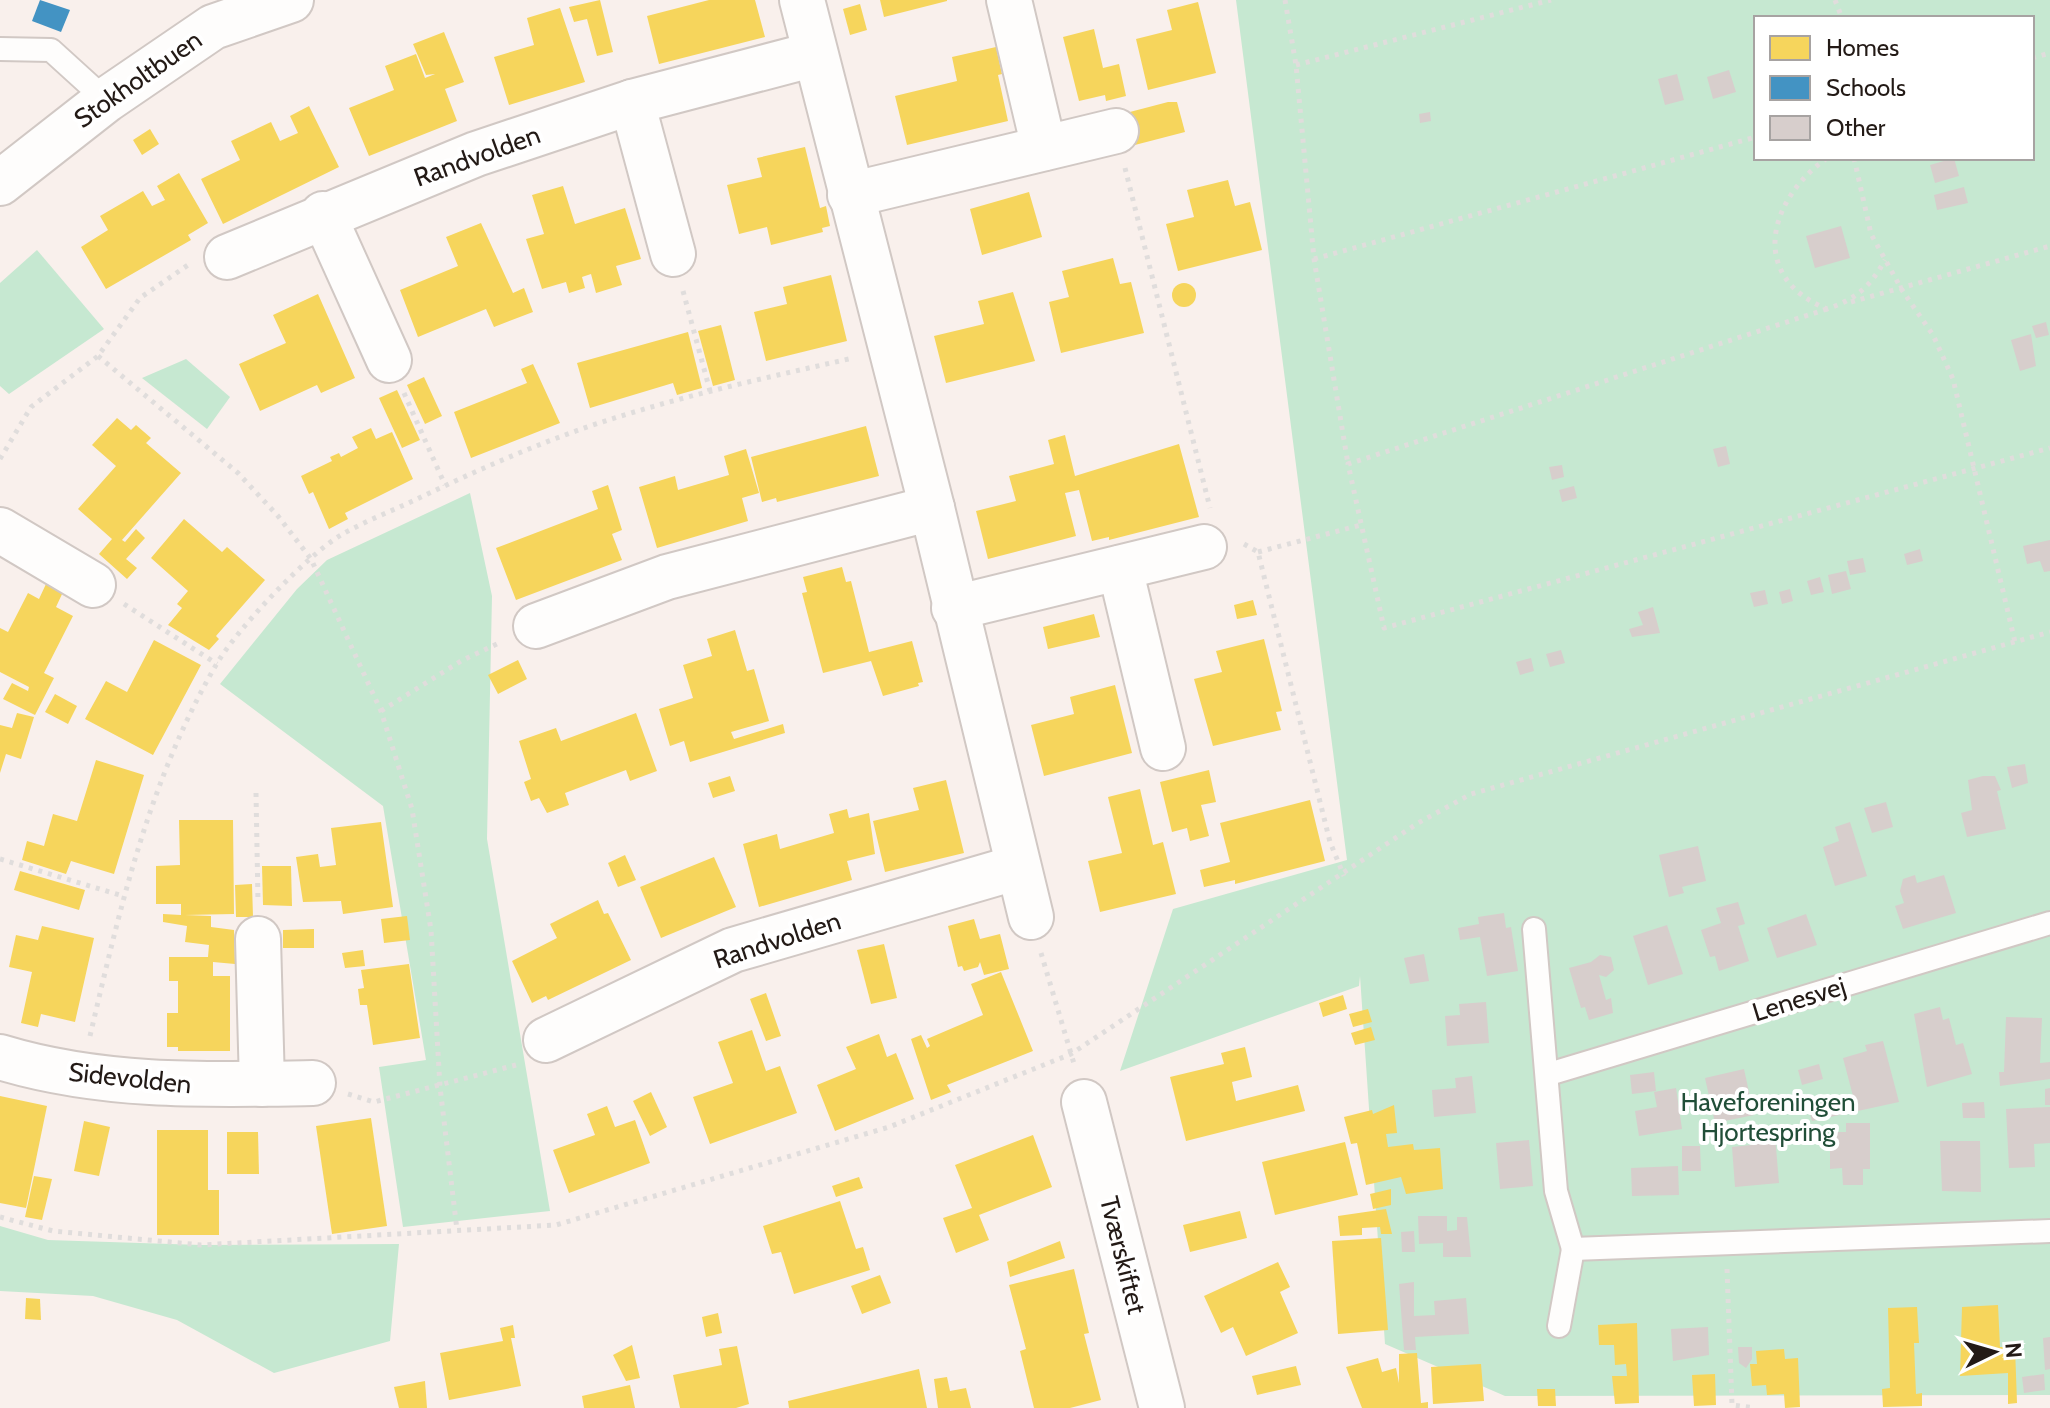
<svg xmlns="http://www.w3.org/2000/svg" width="2050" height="1408" font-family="Cabin,sans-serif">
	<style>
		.green { fill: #c6e8d1; fill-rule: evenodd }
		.homes { fill: #f6d55c }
		.schools { fill: #4393c3 }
		.building { fill: #d7cecc }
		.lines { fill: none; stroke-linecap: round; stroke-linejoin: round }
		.lane-casing { stroke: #d1c8c4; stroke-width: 26 }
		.street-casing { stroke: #d1c8c4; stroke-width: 48 }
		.path { stroke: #e0dddc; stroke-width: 5; stroke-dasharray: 4 6; stroke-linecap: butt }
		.lane { stroke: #fefdfc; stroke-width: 22 }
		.street { stroke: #fefdfc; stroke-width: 44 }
		.labels { text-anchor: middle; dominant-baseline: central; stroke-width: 8; stroke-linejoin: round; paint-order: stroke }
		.street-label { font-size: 26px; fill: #231a16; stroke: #fff }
		.park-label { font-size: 26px; fill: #214e38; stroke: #fff }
	</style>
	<rect width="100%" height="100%" fill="#f9f0ec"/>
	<g class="green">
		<path d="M1236,0H2050V1395L1505,1396L1385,1344L1360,976L1359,986L1120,1071L1173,909L1347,860ZM1756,18H2032V158H1756Z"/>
		<polygon points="37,250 104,329 9,394 0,386 0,283"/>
		<polygon points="186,359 230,397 207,429 142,378"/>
		<polygon points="470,493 492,596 487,839 550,1211 403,1227 379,1067 426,1060 383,806 220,684 297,589 327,560"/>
		<polygon points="0,1226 48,1240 201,1245 399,1244 390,1341 274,1373 177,1320 93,1296 0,1291"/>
	</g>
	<g class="homes">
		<polygon points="600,0 613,52 597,56 587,19 574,22 569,7"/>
		<polygon points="709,0 755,0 765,37 659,64 647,16"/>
		<polygon points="880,0 947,0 947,1 884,17"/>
		<polygon points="1198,2 1216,73 1148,90 1136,39 1172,30 1167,10"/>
		<polygon points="860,4 867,30 850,35 843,9"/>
		<polygon points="560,8 585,82 509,105 494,57 534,45 527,18"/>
		<polygon points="1094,29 1103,68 1119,64 1126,96 1106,101 1105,95 1079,101 1063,37"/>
		<polygon points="444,32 464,82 445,89 457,121 369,156 349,108 394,90 385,66 416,54 425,78 435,74 426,75 413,44"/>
		<polygon points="996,47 1002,74 998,75 1008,121 907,145 895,96 957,81 952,57"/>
		<polygon points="1168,102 1177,102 1185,132 1131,146 1126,113"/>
		<polygon points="309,106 339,167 223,224 201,179 240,160 231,141 271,122 280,141 298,133 290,116"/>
		<polygon points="150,129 159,144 142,155 133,140"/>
		<polygon points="805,147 820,208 826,206 830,226 822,228 823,232 771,245 767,227 739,234 727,185 762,177 757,158"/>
		<polygon points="179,173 208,223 188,235 191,240 106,289 81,247 108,230 100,216 143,191 152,206 165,200 157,186"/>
		<polygon points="1228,180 1235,206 1250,202 1262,250 1178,271 1166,224 1194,217 1187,190"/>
		<polygon points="563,186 575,224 625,208 641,259 616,266 622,285 596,293 591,274 582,277 585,288 569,293 566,282 542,289 526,239 544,234 532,195"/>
		<polygon points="1029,192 1042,237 982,255 970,209"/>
		<polygon points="481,223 513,293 524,288 533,312 494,327 486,309 418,337 400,290 458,266 446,237"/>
		<polygon points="1113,258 1120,284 1131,282 1144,333 1061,353 1049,302 1069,297 1062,271"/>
		<polygon points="831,275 847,341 766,361 754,312 787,304 783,287"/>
		<circle cx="1184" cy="295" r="12"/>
		<polygon points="1013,292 1035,361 946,383 934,336 984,324 978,301"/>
		<polygon points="318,294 355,378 321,393 317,385 260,411 239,364 286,343 273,315"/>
		<polygon points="721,325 735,380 713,386 698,331"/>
		<polygon points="688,332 702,388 677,395 673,383 590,408 577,363"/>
		<polygon points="533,364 560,423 471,458 454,412 527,383 521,369"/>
		<polygon points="424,377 442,416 425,424 407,385"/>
		<polygon points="397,390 420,440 402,448 379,398"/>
		<polygon points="117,418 131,430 136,425 151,438 146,443 181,473 122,540 125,542 136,529 145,538 126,559 137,568 127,579 99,554 112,539 78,509 116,466 92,445"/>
		<polygon points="866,426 879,476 777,502 776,498 762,502 751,457"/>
		<polygon points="371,428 376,439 392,432 413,479 345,513 348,519 329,529 313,492 309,494 301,476 332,461 330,457 339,453 341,457 358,448 352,437"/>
		<polygon points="1065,435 1075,476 1179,444 1199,517 1109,540 1109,537 1092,541 1079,490 1065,493 1076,536 988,559 976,511 1016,501 1009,476 1054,464 1048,440"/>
		<polygon points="746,449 759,493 742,498 748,521 657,548 639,487 675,476 678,490 729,475 724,456"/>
		<polygon points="608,485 622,530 612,534 622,560 516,600 496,548 598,509 592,491"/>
		<polygon points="184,519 222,552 227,547 265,580 216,636 219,639 209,650 168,625 182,608 177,604 188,591 151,558"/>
		<polygon points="842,567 846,582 851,581 869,652 912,641 923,682 918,683 919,686 883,696 871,661 823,673 802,593 807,592 803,577"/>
		<polygon points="46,584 63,592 56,607 73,616 44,673 54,678 35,715 3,699 12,683 28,691 29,687 0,672 0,628 8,632 28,593 39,599"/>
		<polygon points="1253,600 1257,615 1237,619 1234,605"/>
		<polygon points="1094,614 1100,637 1048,649 1043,627"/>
		<polygon points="735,630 747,671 754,669 769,721 731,732 734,739 783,724 785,733 690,762 684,741 670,746 659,709 693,698 683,665 712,656 707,639"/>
		<polygon points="1264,639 1282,711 1276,712 1281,730 1213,746 1194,679 1222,672 1216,651"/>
		<polygon points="154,640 201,665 153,755 85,719 106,681 127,692"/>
		<polygon points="518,660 527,679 498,694 488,675"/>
		<polygon points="1115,685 1132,753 1044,776 1031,725 1074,714 1070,697"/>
		<polygon points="55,694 77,706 68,724 45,712"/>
		<polygon points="17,713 34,717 21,759 6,754 0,773 0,725 12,728"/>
		<polygon points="636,713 657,771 630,781 626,770 565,793 569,805 547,813 539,798 531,801 524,782 531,779 519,741 556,728 561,741"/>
		<polygon points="96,760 144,775 114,874 71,861 66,874 22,860 27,841 44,846 53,814 77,821"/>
		<polygon points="1209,770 1216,802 1201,805 1209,836 1190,841 1187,828 1172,832 1160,782"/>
		<polygon points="730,776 735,791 713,798 708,783"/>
		<polygon points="946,780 964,853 885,872 873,821 919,810 913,788"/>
		<polygon points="1140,789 1153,845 1163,842 1176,894 1100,912 1088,861 1122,853 1108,797"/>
		<polygon points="1310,800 1325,861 1235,884 1235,880 1204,887 1200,870 1230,862 1220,823"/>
		<polygon points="847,809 849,818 869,813 875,854 847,861 852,880 759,907 743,844 777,834 780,849 834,833 829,814"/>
		<polygon points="179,820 233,820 234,914 185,915 211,916 211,927 234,930 235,964 213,962 213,976 230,976 230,1051 178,1051 178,1047 167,1047 167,1013 178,1013 178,981 169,981 169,957 208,957 209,945 185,942 187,926 163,922 163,914 181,915 181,904 156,904 156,866 180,865"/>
		<polygon points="381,822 393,907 343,914 341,901 303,902 296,857 318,854 320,867 336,865 331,828"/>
		<polygon points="625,855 636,880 618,887 608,863"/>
		<polygon points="714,857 736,907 661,938 640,887"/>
		<polygon points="262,866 291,866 292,906 263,905"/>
		<polygon points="20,871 85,890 79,910 14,890"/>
		<polygon points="252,884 253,917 236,917 235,885"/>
		<polygon points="598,900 604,914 608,913 631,960 548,1000 546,996 532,1003 512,961 557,938 550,924"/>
		<polygon points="407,916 410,940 384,943 381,919"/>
		<polygon points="974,919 980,939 1000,934 1009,969 984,975 980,962 978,967 964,971 962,966 958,967 948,926"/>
		<polygon points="42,926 94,938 75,1022 41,1014 38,1027 21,1023 32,972 9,967 16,935 38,940"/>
		<polygon points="314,929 314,948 283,948 283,930"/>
		<polygon points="884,944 897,998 871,1004 857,950"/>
		<polygon points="363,950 365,966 345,968 342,953"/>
		<polygon points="409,964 420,1038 373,1045 367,1005 360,1005 358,989 364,988 361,970"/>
		<polygon points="1001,972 1033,1051 947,1085 951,1092 931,1100 911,1039 921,1035 927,1048 930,1046 927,1039 983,1015 971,984"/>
		<polygon points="766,993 781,1036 766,1041 750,999"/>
		<polygon points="1343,995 1347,1009 1323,1017 1319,1003"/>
		<polygon points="1368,1009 1372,1022 1353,1027 1349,1014"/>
		<polygon points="1371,1027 1375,1040 1355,1045 1351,1033"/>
		<polygon points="752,1030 766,1071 780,1066 797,1113 710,1144 693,1097 733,1083 718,1042"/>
		<polygon points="879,1034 887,1057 896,1053 914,1099 835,1131 817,1085 856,1069 846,1047"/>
		<polygon points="1245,1047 1252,1077 1232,1082 1236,1101 1298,1085 1305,1111 1186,1141 1170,1077 1224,1064 1221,1053"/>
		<polygon points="651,1092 667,1127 650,1136 633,1101"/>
		<polygon points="0,1096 47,1106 26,1208 0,1203"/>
		<polygon points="1394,1105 1397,1133 1386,1134 1388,1147 1413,1144 1414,1150 1440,1148 1443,1189 1406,1194 1401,1177 1366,1185 1357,1143 1351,1144 1344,1117 1372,1110 1373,1114"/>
		<polygon points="607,1106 615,1127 635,1120 650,1163 569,1193 553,1150 595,1135 587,1114"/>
		<polygon points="371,1118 387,1226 332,1234 316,1126"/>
		<polygon points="84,1121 110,1127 99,1176 74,1171"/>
		<polygon points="157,1130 208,1130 208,1190 219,1190 219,1235 157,1235"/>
		<polygon points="227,1132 258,1132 259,1174 227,1174"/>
		<polygon points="1033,1135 1052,1187 979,1215 989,1240 956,1253 943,1218 972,1208 955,1165"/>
		<polygon points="1345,1142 1358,1195 1275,1215 1262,1162"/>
		<polygon points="34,1176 52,1179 42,1220 25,1217"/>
		<polygon points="859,1177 863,1188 836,1197 832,1186"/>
		<polygon points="1391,1189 1391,1205 1373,1209 1370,1194"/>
		<polygon points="840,1201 856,1249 863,1247 870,1270 794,1294 781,1252 772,1254 763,1226"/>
		<polygon points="1386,1209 1392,1234 1381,1234 1380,1227 1362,1228 1362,1235 1340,1236 1338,1216"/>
		<polygon points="1240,1211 1247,1238 1190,1252 1183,1225"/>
		<polygon points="1381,1238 1388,1330 1338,1334 1332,1241"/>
		<polygon points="1060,1241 1065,1258 1010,1277 1007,1262"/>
		<polygon points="1278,1262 1290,1287 1280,1292 1298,1333 1246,1356 1233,1327 1221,1333 1204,1296"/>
		<polygon points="1074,1269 1089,1333 1084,1334 1101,1400 1070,1408 1034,1408 1020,1351 1026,1349 1009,1285"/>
		<polygon points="880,1275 891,1303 862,1314 851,1286"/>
		<polygon points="26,1298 40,1299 41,1320 25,1319"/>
		<polygon points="1998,1305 2000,1347 2015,1347 2017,1403 2008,1404 2008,1373 1960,1376 1962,1307"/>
		<polygon points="1917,1307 1919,1343 1914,1343 1916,1394 1922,1393 1922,1406 1883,1407 1882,1389 1890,1388 1888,1308"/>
		<polygon points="718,1313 722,1333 706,1337 702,1317"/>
		<polygon points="1637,1323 1639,1403 1615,1404 1612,1376 1627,1376 1626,1364 1615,1365 1614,1345 1599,1345 1598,1325"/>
		<polygon points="513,1325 515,1338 511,1338 521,1386 449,1400 440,1353 503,1341 500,1328"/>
		<polygon points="632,1345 640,1378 626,1381 613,1355"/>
		<polygon points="737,1346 749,1404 736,1408 680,1408 673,1375 722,1365 719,1349"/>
		<polygon points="1784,1349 1785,1359 1798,1358 1800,1407 1785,1408 1784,1394 1767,1395 1766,1385 1752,1386 1750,1364 1757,1364 1756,1351"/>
		<polygon points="1417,1353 1421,1403 1428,1402 1428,1408 1362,1408 1346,1367 1378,1358 1382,1372 1396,1368 1399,1383 1399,1354"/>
		<polygon points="1481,1364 1484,1401 1433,1404 1431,1367"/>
		<polygon points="1296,1366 1301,1385 1257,1395 1252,1376"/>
		<polygon points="919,1369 927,1408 789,1408 788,1401"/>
		<polygon points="1715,1374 1716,1405 1694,1406 1692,1375"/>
		<polygon points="947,1377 950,1391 966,1388 971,1408 938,1408 934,1379"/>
		<polygon points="425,1381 427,1408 399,1408 394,1387"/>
		<polygon points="630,1385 635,1408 584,1408 582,1396"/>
		<polygon points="1537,1389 1555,1389 1556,1406 1538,1406"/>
	</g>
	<polygon class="schools" points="40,0 70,10 61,32 32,21"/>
	<g class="building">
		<polygon points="1729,70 1736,92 1713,99 1707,77"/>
		<polygon points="1677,74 1684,100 1665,105 1658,79"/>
		<polygon points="1430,112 1431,121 1420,123 1419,114"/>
		<polygon points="1954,158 1959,176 1935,183 1930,165"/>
		<polygon points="1964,187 1968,203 1937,210 1934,195"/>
		<polygon points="1841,226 1850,258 1815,268 1806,236"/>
		<polygon points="2046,322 2049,335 2036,338 2032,326"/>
		<polygon points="2031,334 2036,366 2020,371 2011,340"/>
		<polygon points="1726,446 1730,464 1718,467 1713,449"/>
		<polygon points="1562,465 1564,477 1552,480 1549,467"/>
		<polygon points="1574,486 1577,498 1562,502 1559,490"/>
		<polygon points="2050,540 2050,571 2044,572 2040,561 2027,564 2023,546"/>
		<polygon points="1920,549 1923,561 1907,565 1904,554"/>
		<polygon points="1863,558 1866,572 1850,575 1847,561"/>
		<polygon points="1846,571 1851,589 1832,594 1828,575"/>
		<polygon points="1820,577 1824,592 1811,595 1807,581"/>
		<polygon points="1790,589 1793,601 1782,604 1779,592"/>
		<polygon points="1765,590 1768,604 1754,607 1750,593"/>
		<polygon points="1653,607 1660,633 1632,637 1629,629 1643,625 1638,612"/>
		<polygon points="1561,650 1565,663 1550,667 1546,654"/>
		<polygon points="1531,658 1534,671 1520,675 1516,662"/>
		<polygon points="2025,764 2028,783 2012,788 2007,767"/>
		<polygon points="1983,776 1995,776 2001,790 1997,791 2006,829 1967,837 1961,813 1972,810 1968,780"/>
		<polygon points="1886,802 1893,827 1872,833 1864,808"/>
		<polygon points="1850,822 1867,876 1835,886 1823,847 1839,841 1835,827"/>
		<polygon points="1698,846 1706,881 1682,887 1684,893 1669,897 1659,855"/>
		<polygon points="1915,875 1917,883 1944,875 1956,913 1903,929 1895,906 1904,903 1900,891 1903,879"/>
		<polygon points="1738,902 1745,924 1738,926 1749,961 1719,971 1715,956 1710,957 1701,930 1721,923 1716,908"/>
		<polygon points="1504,913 1506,928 1511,927 1518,971 1487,976 1480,937 1460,940 1458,928 1479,924 1478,917"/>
		<polygon points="1806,914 1817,945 1777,958 1767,928"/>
		<polygon points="1667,925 1683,974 1648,985 1633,936"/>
		<polygon points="1424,954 1429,981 1410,984 1404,958"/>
		<polygon points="1600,955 1611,957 1614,970 1606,977 1599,975 1606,1000 1611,998 1613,1013 1589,1020 1585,1007 1581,1008 1569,968 1591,962"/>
		<polygon points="1486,1002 1489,1043 1447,1046 1445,1016 1460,1015 1459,1004"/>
		<polygon points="1940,1007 1943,1020 1949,1018 1956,1045 1963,1043 1972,1074 1927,1087 1914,1014"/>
		<polygon points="2006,1017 2042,1018 2040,1063 2050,1062 2050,1079 2000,1086 1999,1072 2004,1072"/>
		<polygon points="1883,1041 1899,1102 1812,1121 1808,1106 1853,1096 1843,1058 1867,1051 1865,1045"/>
		<polygon points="1819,1064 1823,1079 1802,1085 1798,1070"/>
		<polygon points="1744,1069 1754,1115 1715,1123 1705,1078"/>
		<polygon points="1654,1072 1656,1091 1632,1094 1630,1075"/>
		<polygon points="1472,1076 1476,1113 1434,1117 1432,1090 1456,1088 1455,1078"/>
		<polygon points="1676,1088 1682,1129 1639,1136 1635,1111 1657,1107 1654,1092"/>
		<polygon points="2050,1088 2050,1105 2045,1105 2045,1089"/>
		<polygon points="1984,1102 1985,1118 1963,1118 1962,1103"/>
		<polygon points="2050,1107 2050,1143 2034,1144 2035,1167 2009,1168 2006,1109"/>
		<polygon points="1846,1123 1870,1123 1870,1169 1863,1169 1863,1185 1843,1185 1842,1168 1830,1169 1830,1132 1846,1132"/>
		<polygon points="1775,1136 1779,1183 1735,1187 1732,1147 1751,1145 1750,1138"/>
		<polygon points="1529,1140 1533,1186 1500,1189 1496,1143"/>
		<polygon points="1940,1141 1980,1141 1981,1192 1942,1191"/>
		<polygon points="1682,1146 1700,1146 1701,1171 1682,1171"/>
		<polygon points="1678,1166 1679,1195 1632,1196 1631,1168"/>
		<polygon points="1418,1216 1447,1216 1447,1231 1457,1230 1457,1217 1467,1217 1471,1257 1443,1257 1443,1243 1419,1244"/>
		<polygon points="1414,1231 1415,1252 1402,1252 1401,1232"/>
		<polygon points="1414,1282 1414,1316 1435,1315 1434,1301 1466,1298 1469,1334 1415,1337 1416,1350 1404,1350 1399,1284"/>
		<polygon points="1708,1327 1709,1355 1673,1361 1671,1329"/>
		<polygon points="2050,1337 2050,1369 2045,1370 2043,1338"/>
		<polygon points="1738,1347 1752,1347 1752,1359 1746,1368 1739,1363"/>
		<polygon points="2044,1374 2045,1390 2024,1393 2022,1377"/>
	</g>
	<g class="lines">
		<defs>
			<g id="lane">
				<polyline points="0,49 51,50 106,100"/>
				<polyline points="1534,929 1556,1191 1573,1249 2050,1231"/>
				<polyline points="1549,1074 2050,923"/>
				<polyline points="1559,1326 1573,1249"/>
			</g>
			<g id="street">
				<polyline points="802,0 932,508 1031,917"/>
				<polyline points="1009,0 1044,148"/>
				<polyline points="632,102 673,254"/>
				<polyline points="0,183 106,100 213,27 291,0"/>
				<polyline points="850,195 1116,131"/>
				<polyline points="323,214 389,360"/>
				<polyline points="227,257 476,154 632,102 815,54"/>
				<polyline points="0,530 93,585"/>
				<polyline points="1120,568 1163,748"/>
				<polyline points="954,608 1204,547"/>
				<polyline points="536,626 667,577 932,508"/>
				<polyline points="258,939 262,1084"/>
				<polyline points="546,1040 733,950 1018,867"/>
				<path d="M0,1057C102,1088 207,1085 313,1083"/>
				<polyline points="1084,1102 1162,1408"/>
			</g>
		</defs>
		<use href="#lane" class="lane-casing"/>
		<use href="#street" class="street-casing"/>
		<g class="path">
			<polyline points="1285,0 1296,65 1314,259 1348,464"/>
			<polyline points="1835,0 1842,18"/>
			<polyline points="2032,58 2050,53"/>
			<polyline points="1296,65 1551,0"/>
			<path d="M1827,158C1768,200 1748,277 1827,309C1856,299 1870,287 1885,260"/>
			<polyline points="1854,158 1871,234 1902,290 1933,335 1953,379 2015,642"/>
			<polyline points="1125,168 1210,508"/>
			<polyline points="1314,259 1756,137"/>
			<polyline points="683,291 710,391"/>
			<polyline points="1851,302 2050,246"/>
			<polyline points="1827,309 1348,464 1384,628 2050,448"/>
			<polyline points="98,356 238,473 278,516 311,559 381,711 412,809 431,930 440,1087 457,1230"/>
			<polyline points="404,393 445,485"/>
			<polyline points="0,459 31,407 98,356 140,298 188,265"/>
			<polyline points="1244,544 1258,552 1330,842 1344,876"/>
			<polyline points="1258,552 1361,525"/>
			<polyline points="124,604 217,664"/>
			<polyline points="381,711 461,661 501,642"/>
			<polyline points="256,793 258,902"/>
			<polyline points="0,859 123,896"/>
			<polyline points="1041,953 1075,1067"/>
			<path d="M90,1036C120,908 149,780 216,665C236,630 306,556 341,535C365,521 392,511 417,499C473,472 532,446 590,426C676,397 765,378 853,358"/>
			<polyline points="348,1094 374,1102 516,1065"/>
			<polyline points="0,1217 53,1231 201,1245 556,1225 889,1127 1071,1054 1418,823 1471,794 2050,632"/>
			<polyline points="1727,1269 1732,1405 1755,1408"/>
		</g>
		<use href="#lane" class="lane"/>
		<use href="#street" class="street"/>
	</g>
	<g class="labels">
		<g class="street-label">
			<text transform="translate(138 79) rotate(-35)">Stokholtbuen</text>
			<text transform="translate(477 156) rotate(-20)">Randvolden</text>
			<text transform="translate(777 940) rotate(-18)">Randvolden</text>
			<text transform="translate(1799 999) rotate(-17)">Lenesvej</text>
			<text transform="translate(130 1078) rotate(6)">Sidevolden</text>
			<text transform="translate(1123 1255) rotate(76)">Tværskiftet</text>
		</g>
		<g class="park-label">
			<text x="1768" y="1102">Haveforeningen<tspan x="1768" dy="30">Hjortespring</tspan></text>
		</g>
	</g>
	<rect x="1754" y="16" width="280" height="144" fill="#ffffff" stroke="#a7a3a2" stroke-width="2"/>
	<rect x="1770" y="36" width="40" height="24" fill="#f6d55c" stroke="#a7a3a2" stroke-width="2"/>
	<text x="1826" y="56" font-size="24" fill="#231a16">Homes</text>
	<rect x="1770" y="76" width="40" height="24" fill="#4393c3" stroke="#a7a3a2" stroke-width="2"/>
	<text x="1826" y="96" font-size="24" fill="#231a16">Schools</text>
	<rect x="1770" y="116" width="40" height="24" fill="#d7cecc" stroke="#a7a3a2" stroke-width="2"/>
	<text x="1826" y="136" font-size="24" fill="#231a16">Other</text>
	<g transform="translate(1994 1352) rotate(85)" stroke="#ffffff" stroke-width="6" paint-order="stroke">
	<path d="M0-6L14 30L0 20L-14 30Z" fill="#231a16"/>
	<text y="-12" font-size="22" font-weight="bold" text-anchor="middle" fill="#231a16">N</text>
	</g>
</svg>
